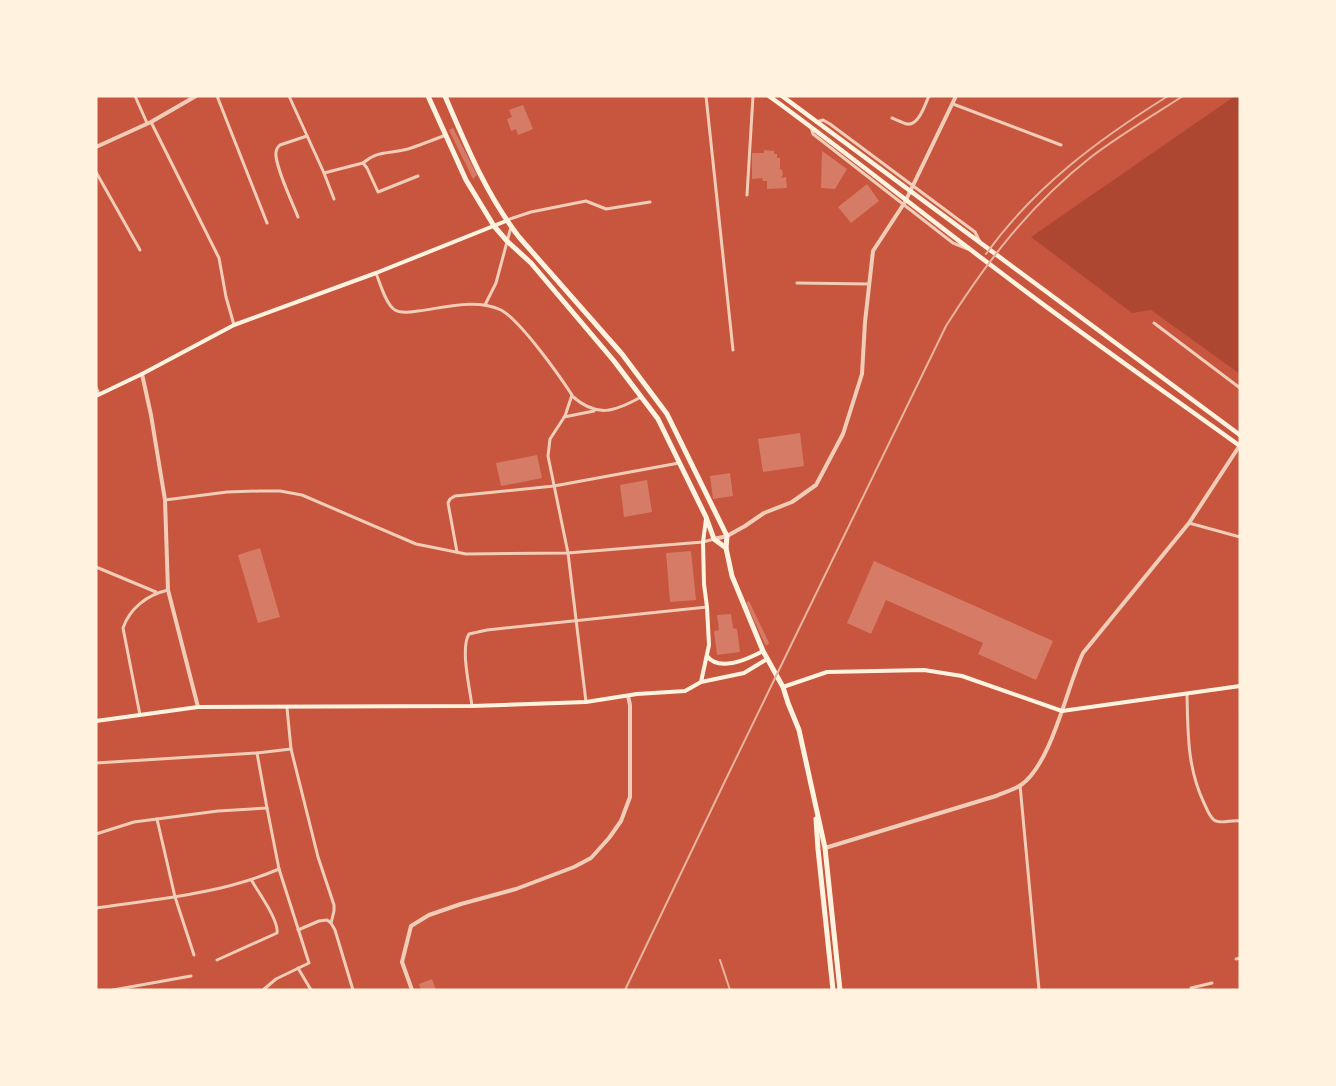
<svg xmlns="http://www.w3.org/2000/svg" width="1336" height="1086" font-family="Roboto,sans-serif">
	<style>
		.green { fill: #ae4732 }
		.building { fill: #d67c66 }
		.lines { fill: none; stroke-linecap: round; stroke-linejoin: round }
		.minor { stroke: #f1ccb7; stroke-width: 3 }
		.tertiary { stroke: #f1ccb7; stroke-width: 4 }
		.secondary { stroke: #fff3e0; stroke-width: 4 }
		.primary { stroke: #fff3e0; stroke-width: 4.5 }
		.trunk { stroke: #fff3e0; stroke-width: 5 }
		.rail { stroke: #e9b49f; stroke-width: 2 }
	</style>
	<rect width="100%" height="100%" fill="#c8553d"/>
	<polygon class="green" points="1235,96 1240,96 1240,374 1151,310 1132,313 1031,237"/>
	<g class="building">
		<polygon points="523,105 533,129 518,135 516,129 511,131 507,119 512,117 509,110"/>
		<polygon points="453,128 477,175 473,179 449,130"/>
		<polygon points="764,150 774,151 774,154 777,154 777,158 780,158 780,169 782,170 783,174 781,178 786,177 787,188 767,189 767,181 763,181 762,178 752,179 752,153 764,153"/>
		<polygon points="822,151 847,169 835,189 821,188"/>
		<polygon points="867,184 879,201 851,223 838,207"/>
		<polygon points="800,433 804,466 763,472 758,439"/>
		<polygon points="537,455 542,478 501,486 496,463"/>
		<polygon points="730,473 733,496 713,499 710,476"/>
		<polygon points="647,480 652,512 624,517 620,485"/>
		<polygon points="260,548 280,617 258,623 238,555"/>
		<polygon points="691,551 696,600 670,602 666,553"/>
		<polygon points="874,561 1053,641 1036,680 978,654 983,643 886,600 871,634 847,623"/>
		<polygon points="749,601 769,643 766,646 746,603"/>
		<polygon points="731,614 733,628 737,629 740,652 717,655 714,631 719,630 717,615"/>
		<polygon points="432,979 436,990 421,990 419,984"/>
	</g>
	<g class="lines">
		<g class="minor">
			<polyline points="135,96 147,123"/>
			<polyline points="217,96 267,223"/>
			<polyline points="289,96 324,173 334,199"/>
			<polyline points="706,96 733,350"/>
			<polyline points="953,104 1061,145"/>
			<path d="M892,118C897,120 902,123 907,124C919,126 925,104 929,96"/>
			<polyline points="151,122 219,258 226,297 234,325"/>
			<polyline points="816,122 823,120 830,124 975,232 980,242"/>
			<polyline points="811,127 813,134 953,243 968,249"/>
			<path d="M363,163C378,150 390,154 408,149C420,145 433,140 446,135"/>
			<polyline points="96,172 140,250"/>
			<polyline points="324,173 363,163 367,168 378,192 418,176"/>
			<polyline points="747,195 753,96"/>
			<path d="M298,217C293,204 274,164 276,152C277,148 277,148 280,145L307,136"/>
			<polyline points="507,220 531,212 586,201 606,209 650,202"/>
			<path d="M376,273C380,283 386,305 395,310C401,314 411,312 418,311C443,308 476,298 501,310C520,320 559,375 572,395L565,416L550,439L548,456L568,553L586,702"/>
			<polyline points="797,283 869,284"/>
			<polyline points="485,305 496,283 511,227"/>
			<polyline points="1154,323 1240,388"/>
			<polyline points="96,387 99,394"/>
			<path d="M572,396C597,418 614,412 641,397"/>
			<polyline points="564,417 594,411"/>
			<polyline points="165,500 227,492 260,491 280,491 302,495 416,544 466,554 568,553 703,542 714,539"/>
			<polyline points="1189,523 1240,537"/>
			<polyline points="457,552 448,503 450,499 455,496 554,486 679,463"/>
			<polyline points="96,567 156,592"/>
			<path d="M1187,694C1188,733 1187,767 1204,803C1207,809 1209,816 1214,820C1221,825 1232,819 1240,821"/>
			<path d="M472,706C470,689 460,648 469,634L487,630L707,607"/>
			<polyline points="287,708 291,749 318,857 334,905 334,911 331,923"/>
			<path d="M140,715L123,628C130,608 147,595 168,590"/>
			<polyline points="257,753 267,808"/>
			<polyline points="96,763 257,753 291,749"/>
			<polyline points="1020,785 1039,990"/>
			<polyline points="157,819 175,897 194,955"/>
			<polyline points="96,834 134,822 218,811 267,808 279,869 309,963 276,979 263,990"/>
			<path d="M96,908C158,899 221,894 279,869"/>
			<polyline points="298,930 319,921 327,920 331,923 335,930 353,990"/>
			<polyline points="1236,959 1240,958"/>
			<path d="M217,960L277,933C279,920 258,892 252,881"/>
			<polyline points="298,968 311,990"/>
			<polyline points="113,990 191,976"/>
			<polyline points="1191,990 1191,988 1212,983"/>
		</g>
		<g class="tertiary">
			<polyline points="96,147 151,122 196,96"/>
			<polyline points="142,374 151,415 165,500 168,590 198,707"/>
			<polyline points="714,539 727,536 745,526 764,513 792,502 816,485 843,434 862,374 865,322 873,251 905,202 956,96"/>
			<path d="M825,848L996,796C1004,792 1014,790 1021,785C1052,763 1066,689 1083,653L1189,523L1240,445"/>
			<polyline points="412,990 402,962 411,926 429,915 461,904 516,889 574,867 591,858 609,838 621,821 630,797 630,705 628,696"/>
		</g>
		<g class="secondary">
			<polyline points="96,396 142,374 234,325 376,273 506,221"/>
			<path d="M707,656C719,672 748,659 763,651"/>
			<polyline points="701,682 709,645 707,607 704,584 703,542 706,519"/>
			<polyline points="783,687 827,672 924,670 962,676 1062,711 1240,686"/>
			<polyline points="96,721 198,707 472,706 586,702 637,694 685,691 701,682 744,673 767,659"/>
		</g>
		<g class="primary">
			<path d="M769,96C849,154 925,216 1004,275C1081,334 1161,389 1240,446"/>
			<polyline points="782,96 1240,435"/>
		</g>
		<g class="trunk">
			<polyline points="428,96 466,180 494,226 507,241 531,263 614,361 658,419 706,517 714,539 726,548"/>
			<path d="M445,96C466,145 486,194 519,237L622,354L667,414L727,536L726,548L732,576L763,651L783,687L788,703L799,730L825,848L840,990"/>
			<polyline points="816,819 818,849 833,990"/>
		</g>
		<g class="rail">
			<path d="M986,254C1034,187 1099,139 1168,96"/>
			<polyline points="720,960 730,990"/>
			<path d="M625,990L726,779L946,326C987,261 1030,205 1091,157C1120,135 1152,116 1183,96"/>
		</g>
	</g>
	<rect width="1336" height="1086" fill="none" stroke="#fff3e0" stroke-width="195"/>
</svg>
